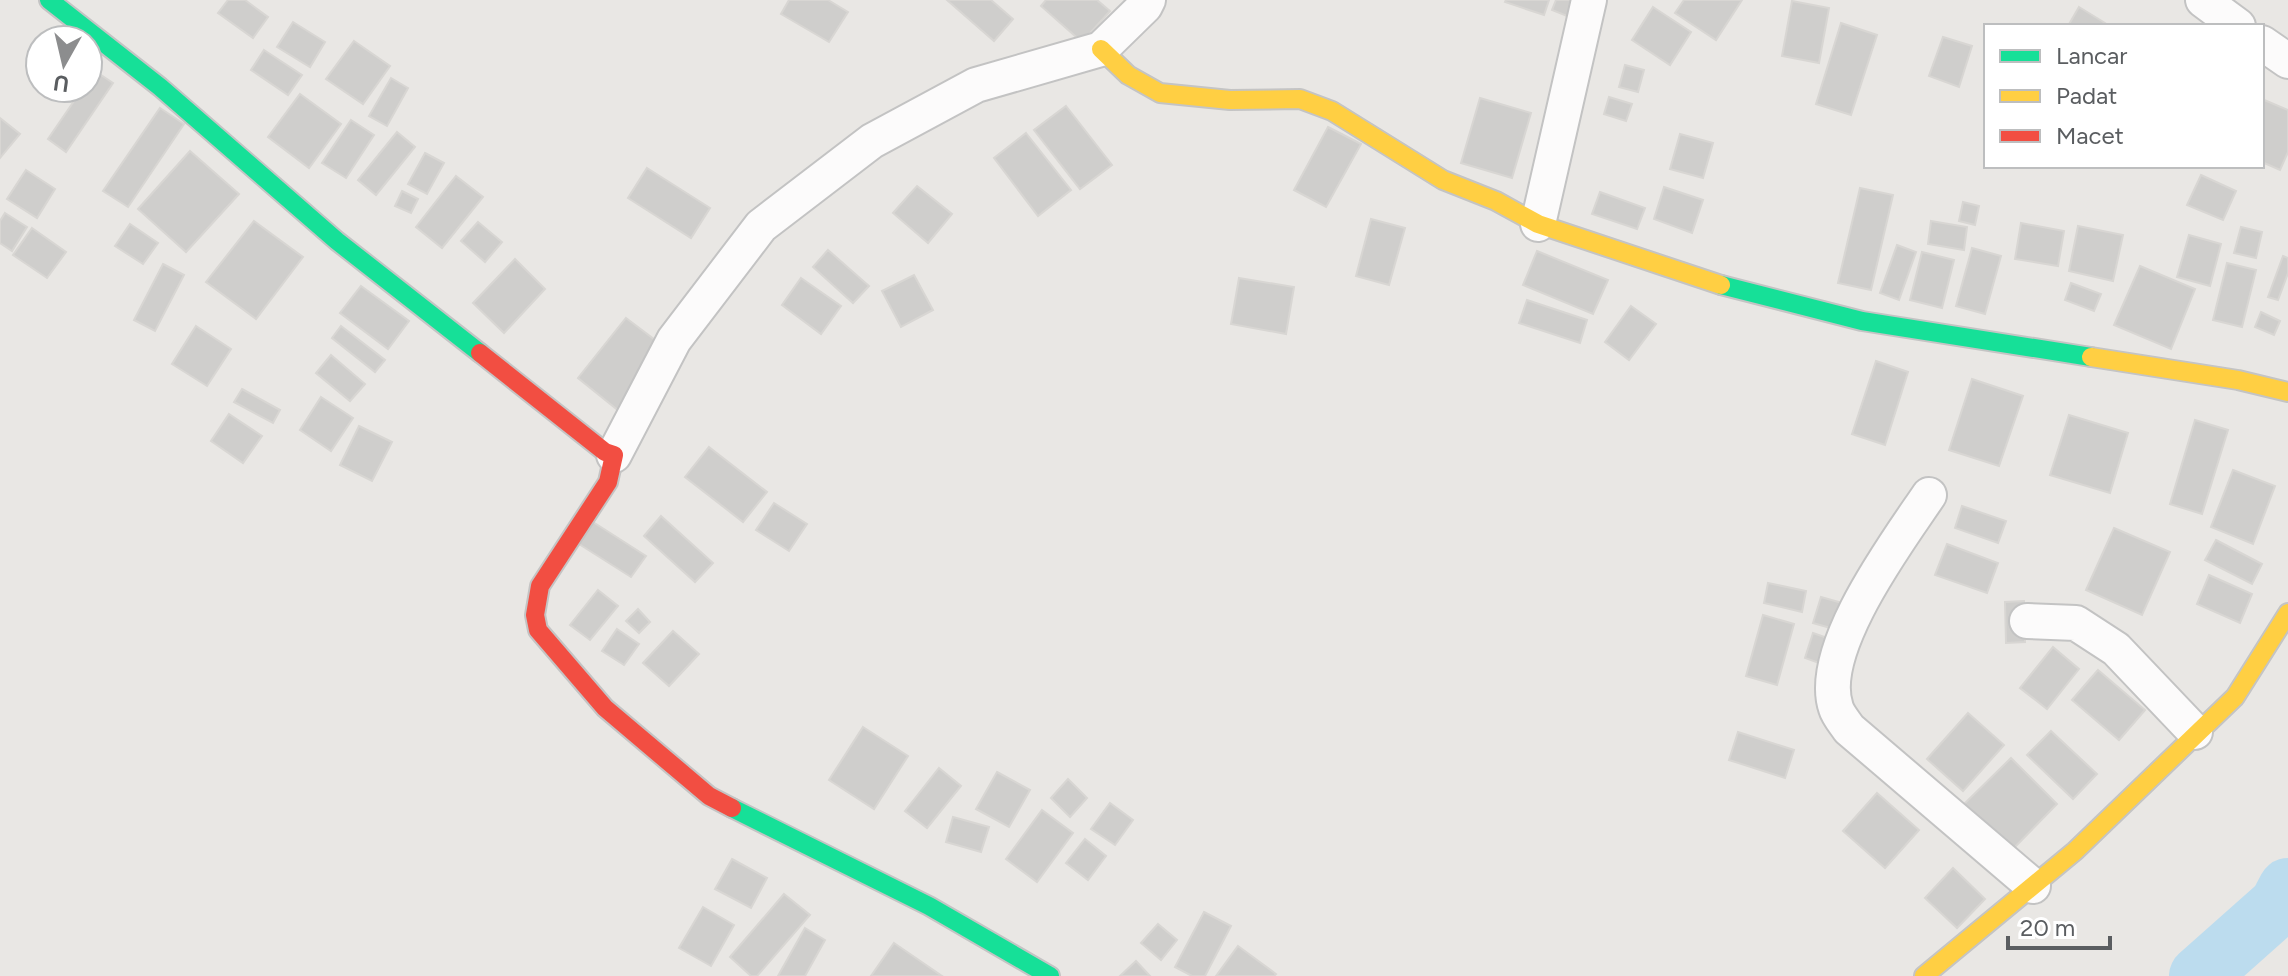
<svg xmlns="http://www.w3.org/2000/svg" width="2288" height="976" font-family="Figtree,sans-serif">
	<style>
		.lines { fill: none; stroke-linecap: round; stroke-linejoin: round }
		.river { stroke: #bcdcee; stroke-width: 60 }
		.building { fill: #cfcecc; stroke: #d8d6d3; stroke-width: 2 }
		.street-casing { stroke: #c3c3c3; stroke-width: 38 }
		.fast-casing { stroke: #c4c4c4; stroke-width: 22 }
		.slow-casing { stroke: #c4c4c4; stroke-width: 22 }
		.jam-casing { stroke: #c4c4c4; stroke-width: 22 }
		.street { stroke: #fcfbfb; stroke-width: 34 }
		.fast { stroke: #16e098; stroke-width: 18 }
		.slow { stroke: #ffcf43; stroke-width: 18 }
		.jam { stroke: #f24e42; stroke-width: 18 }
	</style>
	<rect width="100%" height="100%" fill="#e9e7e4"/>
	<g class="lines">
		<polyline class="river" points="2199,976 2279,905 2288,888"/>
	</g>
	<g class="building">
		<polygon points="228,0 245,0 268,17 253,38 218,13"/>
		<polygon points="789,0 828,0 848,12 829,42 781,14"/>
		<polygon points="947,0 991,0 1013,19 994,41"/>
		<polygon points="1046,0 1097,0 1110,11 1082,42 1041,6"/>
		<polygon points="1506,0 1549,0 1544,15 1505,2"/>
		<polygon points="1556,0 1579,0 1572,18 1552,10"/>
		<polygon points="1684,0 1742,0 1716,40 1675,13"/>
		<polygon points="1792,1 1829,8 1819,63 1782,56"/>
		<polygon points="1653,7 1691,32 1670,65 1632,40"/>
		<polygon points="2079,7 2105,23 2103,26 2068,26"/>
		<polygon points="293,22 325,42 310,67 277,47"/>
		<polygon points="1841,23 1877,35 1851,115 1816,104"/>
		<polygon points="1943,37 1972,46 1959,87 1929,76"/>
		<polygon points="354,41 390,66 363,104 326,79"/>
		<polygon points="264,50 302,75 288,95 251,70"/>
		<polygon points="1625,65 1644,70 1638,92 1619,87"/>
		<polygon points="95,71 113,83 66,152 48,139 83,88 88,88 88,81"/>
		<polygon points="391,78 408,88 387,126 369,116"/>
		<polygon points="300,94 341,124 309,168 268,137"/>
		<polygon points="1609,97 1632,104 1626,121 1604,114"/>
		<polygon points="1480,98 1531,113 1512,178 1461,163"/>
		<polygon points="2262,99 2288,110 2288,152 2280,170 2262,162"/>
		<polygon points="1066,106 1112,165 1080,189 1034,130"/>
		<polygon points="160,108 184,124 128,207 103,191"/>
		<polygon points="0,118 20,134 0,158"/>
		<polygon points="351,120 374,135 346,178 322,163"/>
		<polygon points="1328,127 1361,144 1326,207 1294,190"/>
		<polygon points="397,132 415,147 376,195 358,180"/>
		<polygon points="1026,133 1071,190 1038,216 994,158"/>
		<polygon points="1680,134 1713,143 1703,178 1670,169"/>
		<polygon points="190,151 239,194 186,252 138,209"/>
		<polygon points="425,153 444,163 427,194 408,184"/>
		<polygon points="647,168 710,208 691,238 628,198"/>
		<polygon points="26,170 55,189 37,218 7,199"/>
		<polygon points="2201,175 2236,191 2223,220 2187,205"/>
		<polygon points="456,176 483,197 442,248 416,227"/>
		<polygon points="917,186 952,214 928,243 893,213"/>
		<polygon points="1664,187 1703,200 1692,233 1654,219"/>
		<polygon points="1860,188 1893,195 1871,290 1838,283"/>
		<polygon points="402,191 418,199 411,213 395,206"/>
		<polygon points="1600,192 1645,208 1637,229 1592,214"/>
		<polygon points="1963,202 1979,206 1975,225 1959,221"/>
		<polygon points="5,213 27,227 12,251 0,243 0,221"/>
		<polygon points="1371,219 1405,228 1389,285 1356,276"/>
		<polygon points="254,221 303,257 256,319 206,282"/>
		<polygon points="1931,221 1967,227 1964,250 1928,244"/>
		<polygon points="478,222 502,242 485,262 461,241"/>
		<polygon points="2021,223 2064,231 2058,266 2015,259"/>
		<polygon points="130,224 158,243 143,264 115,246"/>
		<polygon points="2078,226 2123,235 2113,281 2069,271"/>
		<polygon points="2241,227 2262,232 2256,258 2234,253"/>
		<polygon points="32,228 66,252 47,278 13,255"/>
		<polygon points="2189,235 2221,244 2210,286 2177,277"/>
		<polygon points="1897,245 1916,252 1899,300 1880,293"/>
		<polygon points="1972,248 2001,256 1985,314 1956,306"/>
		<polygon points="828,250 869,286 853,303 813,267"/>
		<polygon points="1537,251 1608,280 1593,314 1523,285"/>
		<polygon points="1922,252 1954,260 1942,308 1910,300"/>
		<polygon points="2283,256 2288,258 2288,273 2278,300 2268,297"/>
		<polygon points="515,259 545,289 504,333 473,303"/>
		<polygon points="2227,263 2256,270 2242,327 2213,320"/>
		<polygon points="163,264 184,275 155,331 134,320"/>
		<polygon points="2140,266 2195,289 2171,349 2114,325"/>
		<polygon points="914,275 933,310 901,327 882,291"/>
		<polygon points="801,278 841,306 821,334 782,305"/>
		<polygon points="1239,278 1294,287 1286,334 1231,324"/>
		<polygon points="2071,283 2101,294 2094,311 2065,300"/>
		<polygon points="361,286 409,321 388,349 340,313"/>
		<polygon points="1527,300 1587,320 1580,343 1519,323"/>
		<polygon points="1631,306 1656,324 1629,360 1605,342"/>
		<polygon points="2261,312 2280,321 2274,335 2255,327"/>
		<polygon points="626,318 667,349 619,411 578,378"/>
		<polygon points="196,326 231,349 207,386 172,364"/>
		<polygon points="341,326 385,360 375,372 332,338"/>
		<polygon points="331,355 365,384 350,401 316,373"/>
		<polygon points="1876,361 1908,372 1885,445 1852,434"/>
		<polygon points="1972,379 2023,396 1999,466 1949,450"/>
		<polygon points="242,389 280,410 273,423 234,402"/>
		<polygon points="321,397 353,418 331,451 300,430"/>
		<polygon points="229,414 262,436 243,463 211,441"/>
		<polygon points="2069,415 2128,433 2110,493 2050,475"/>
		<polygon points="2195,420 2228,430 2202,514 2170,504"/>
		<polygon points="359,426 392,442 372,481 340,465"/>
		<polygon points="709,447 767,492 743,522 685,477"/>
		<polygon points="2233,470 2275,486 2253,544 2211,527"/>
		<polygon points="774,503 807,524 789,551 756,530"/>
		<polygon points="1962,506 2006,521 1998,543 1955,528"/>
		<polygon points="661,516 713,563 695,582 644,536"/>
		<polygon points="593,522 646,556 631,577 579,544"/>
		<polygon points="2114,528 2170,552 2142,615 2086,590"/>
		<polygon points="2216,540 2262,564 2252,584 2205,560"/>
		<polygon points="1947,544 1998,563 1987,593 1935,575"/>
		<polygon points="2209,575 2252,594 2240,623 2197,604"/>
		<polygon points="1768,583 1806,591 1802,612 1764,603"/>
		<polygon points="598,590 618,606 590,640 570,625"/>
		<polygon points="1821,597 1842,603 1834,629 1813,623"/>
		<polygon points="2024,601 2025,642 2006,643 2005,602"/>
		<polygon points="638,609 650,622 639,633 626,621"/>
		<polygon points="1763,615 1794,624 1777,685 1746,676"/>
		<polygon points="617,629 639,644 624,665 602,651"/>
		<polygon points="673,631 699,654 669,686 643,663"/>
		<polygon points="1813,633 1839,642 1830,667 1805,658"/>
		<polygon points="2053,647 2079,669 2047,709 2020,688"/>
		<polygon points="2098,670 2145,710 2119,740 2072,700"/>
		<polygon points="1968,713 2004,745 1963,791 1927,759"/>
		<polygon points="863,727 908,756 874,809 829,780"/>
		<polygon points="2051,731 2097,774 2073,799 2027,755"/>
		<polygon points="1738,732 1794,750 1785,778 1729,760"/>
		<polygon points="2011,758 2057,804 2009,853 1962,806"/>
		<polygon points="939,768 961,786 927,828 905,811"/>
		<polygon points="997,772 1030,790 1009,827 976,809"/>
		<polygon points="1068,779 1087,798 1070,817 1051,798"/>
		<polygon points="1877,793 1919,830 1885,868 1843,831"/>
		<polygon points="1110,803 1133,820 1115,845 1091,829"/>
		<polygon points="1042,810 1073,833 1037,882 1006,859"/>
		<polygon points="953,817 989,827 981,852 946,842"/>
		<polygon points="1085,839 1106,856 1088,880 1066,863"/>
		<polygon points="732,859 767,878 751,908 715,889"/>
		<polygon points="1953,868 1985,899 1957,928 1925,898"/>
		<polygon points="784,894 810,915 757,976 751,976 730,957"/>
		<polygon points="703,907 734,925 711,966 679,948"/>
		<polygon points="1204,912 1231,926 1205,976 1192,976 1175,967"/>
		<polygon points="1158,924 1177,940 1161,960 1141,943"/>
		<polygon points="805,928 825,940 805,976 778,976"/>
		<polygon points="894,943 942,976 871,976"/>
		<polygon points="1238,946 1276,974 1274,976 1216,976"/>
		<polygon points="1136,961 1150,976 1120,976"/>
	</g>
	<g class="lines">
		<defs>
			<g id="street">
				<polyline points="2203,0 2238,26"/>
				<polyline points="2262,43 2288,61"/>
				<polyline points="1538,224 1589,0"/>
				<polyline points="614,455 674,340 761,226 872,141 976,85 1101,49 1145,6 1148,0"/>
				<path d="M1929,495C1898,541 1816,650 1836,708C1838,715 1845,723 1849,729L2033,886"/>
				<polyline points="2027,621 2076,623 2116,649 2195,732"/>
			</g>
			<g id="fast">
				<polyline points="49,0 160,87 337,241 480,353"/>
				<polyline points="1721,285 1862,321 2091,357"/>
				<polyline points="732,808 929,906 1050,976"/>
			</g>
			<g id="slow">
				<polyline points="1101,49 1128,75 1160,93 1230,100 1300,99 1332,111 1443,180 1496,201 1538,224 1721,285"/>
				<polyline points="2091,357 2238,380 2288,392"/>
				<polyline points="1924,976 2075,851 2235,697 2288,613"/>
			</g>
			<polyline id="jam" points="480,353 605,452 614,455 608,482 540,586 535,615 538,630 605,708 709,796 732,808"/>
		</defs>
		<use href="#street" class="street-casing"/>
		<use href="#fast" class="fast-casing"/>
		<use href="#slow" class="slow-casing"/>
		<use href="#jam" class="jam-casing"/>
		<use href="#street" class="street"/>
		<use href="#fast" class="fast"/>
		<use href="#slow" class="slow"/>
		<use href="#jam" class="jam"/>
	</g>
	<rect x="1984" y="24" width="280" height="144" fill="#ffffff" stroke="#bdbebf" stroke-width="2"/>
	<rect x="2000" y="50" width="40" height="12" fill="#16e098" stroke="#bdbebf" stroke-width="2"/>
	<text x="2056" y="64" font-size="24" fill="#5a5d60">Lancar</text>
	<rect x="2000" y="90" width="40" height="12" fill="#ffcf43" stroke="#bdbebf" stroke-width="2"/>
	<text x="2056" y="104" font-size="24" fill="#5a5d60">Padat</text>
	<rect x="2000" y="130" width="40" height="12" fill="#f24e42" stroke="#bdbebf" stroke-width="2"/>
	<text x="2056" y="144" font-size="24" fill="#5a5d60">Macet</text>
	<g transform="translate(64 64) rotate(188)"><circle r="38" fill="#ffffff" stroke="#bdbebf" stroke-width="2"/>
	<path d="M0-6L14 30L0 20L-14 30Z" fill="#8c8d8e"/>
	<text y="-12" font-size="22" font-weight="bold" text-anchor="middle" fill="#5a5d60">U</text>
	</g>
	<path d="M2008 936v12h102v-12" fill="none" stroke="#5a5d60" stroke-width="4"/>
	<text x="2020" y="936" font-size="24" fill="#5a5d60" stroke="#ffffff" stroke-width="6" paint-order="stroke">20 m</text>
</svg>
